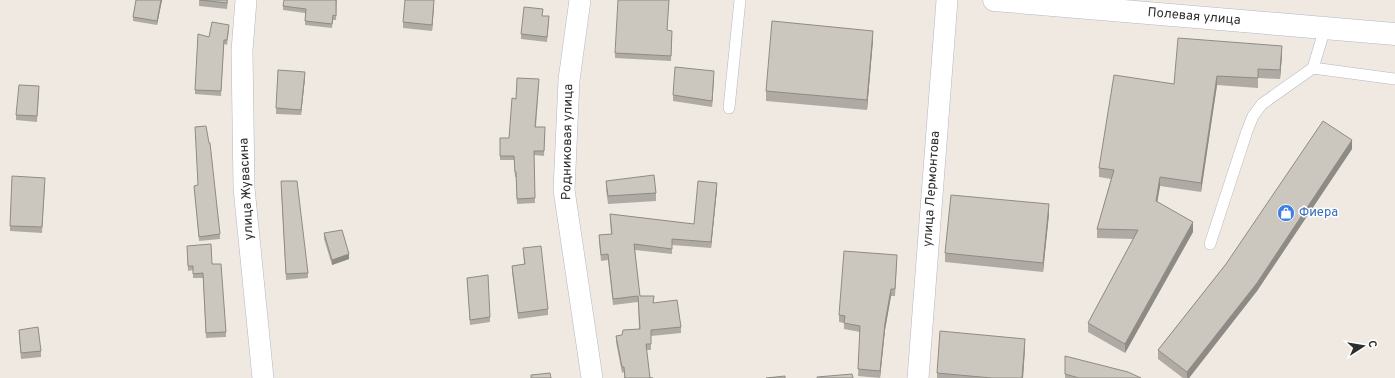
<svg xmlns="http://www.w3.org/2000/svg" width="1395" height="378" font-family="Overpass,sans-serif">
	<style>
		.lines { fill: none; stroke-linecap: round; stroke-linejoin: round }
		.lane-casing { stroke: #b4b7c1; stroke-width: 12 }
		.street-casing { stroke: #b4b7c1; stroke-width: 22 }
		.secondary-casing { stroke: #b4b7c1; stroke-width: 23 }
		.lane { stroke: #fff; stroke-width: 11 }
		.street { stroke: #fff; stroke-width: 21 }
		.secondary { stroke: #fff; stroke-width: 22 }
		.wall { fill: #afaba4 }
		.shaded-wall { fill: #8e8b86 }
		.building { fill: #cbc7bf; stroke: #8e8b86 }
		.labels { text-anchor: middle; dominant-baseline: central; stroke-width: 3; stroke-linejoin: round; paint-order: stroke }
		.street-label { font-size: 13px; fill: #2e2e2e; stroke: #fff }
		.shop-label { font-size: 13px; fill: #366cbe; stroke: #fff; text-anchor: start }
	</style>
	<rect width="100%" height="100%" fill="#efe9e1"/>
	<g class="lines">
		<defs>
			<g id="lane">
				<polyline points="1313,68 1395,79"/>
				<polyline points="729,108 740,0"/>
				<polyline points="1210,244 1247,131 1253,116 1262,104 1313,68 1325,28"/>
			</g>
			<g id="street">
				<polyline points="246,0 242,51 244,188 263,378"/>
				<polyline points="580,0 569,80 564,190 592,378"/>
				<polyline points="918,378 947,0"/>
			</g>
			<polyline id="secondary" points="994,0 1395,34"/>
		</defs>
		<use href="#lane" class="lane-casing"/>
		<use href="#street" class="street-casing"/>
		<use href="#secondary" class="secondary-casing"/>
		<use href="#lane" class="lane"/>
		<use href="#street" class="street"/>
		<use href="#secondary" class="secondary"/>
	</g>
	<g class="wall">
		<polygon points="136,0 162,0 157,25 133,21 133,17"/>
		<polygon points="199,0 228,0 227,9 199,6"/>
		<polygon points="337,0 336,20 333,20 332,28 305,25 305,13 283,10 283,6"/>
		<polygon points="669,0 667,30 672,36 671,61 615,58 615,53"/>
		<polygon points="434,6 432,31 403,28 403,22"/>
		<polygon points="542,16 549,21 547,42 521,39 521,34"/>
		<polygon points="229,30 227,45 224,44 221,96 195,94 195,90 209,37"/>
		<polygon points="873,40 867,110 766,101 766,91"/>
		<polygon points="1282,55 1280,79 1258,78 1258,88 1217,85 1201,192 1160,186 1157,202 1193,232 1125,353 1088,332 1088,323 1133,239 1097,238 1097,229 1111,179 1099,177 1099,168 1174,84"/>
		<polygon points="714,77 712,107 673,101 673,95"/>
		<polygon points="305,78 301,115 276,114 276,108"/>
		<polygon points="539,83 536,127 545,132 544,156 534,155 535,203 517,204 516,177 515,177 514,160 500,160 500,138 509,138 516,99"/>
		<polygon points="39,92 37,122 16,120 16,115"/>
		<polygon points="1352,149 1257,291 1189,378 1183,378 1158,359 1158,350 1226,264"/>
		<polygon points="606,181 656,193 656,201 608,204 606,189"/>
		<polygon points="45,183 42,233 10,231 10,226"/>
		<polygon points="194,186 220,234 220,239 199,241"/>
		<polygon points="281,187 308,273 308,278 286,280"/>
		<polygon points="717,189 711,248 672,245 672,254 635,250 640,296 654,303 681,327 681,333 651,336 651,350 646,350 650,378 653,378 624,378 624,372 622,373 616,342 616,336 622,335 639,329 638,302 613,305 608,260 601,261 599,241 599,235 611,234 610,219 610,214 694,224"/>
		<polygon points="1049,214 1043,272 945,262 945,253"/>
		<polygon points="324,233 349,259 332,265 324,239"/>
		<polygon points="187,246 212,264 226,332 226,337 206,338 203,278 193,278 193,270 188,271"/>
		<polygon points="523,248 548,309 548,315 518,319 512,272 512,266 524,264"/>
		<polygon points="897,261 895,296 891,296 885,330 880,378 858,376 860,332 844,329 844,323 839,322 839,315"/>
		<polygon points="467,278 490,317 490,322 470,325"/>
		<polygon points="19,330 41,351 41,357 21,359 19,336"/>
		<polygon points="1025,347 1023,378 937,378 937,373"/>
		<polygon points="1065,356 1141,378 1065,378"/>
	</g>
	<g class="shaded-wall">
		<polygon points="161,0 162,0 157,25 157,21"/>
		<polygon points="434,0 434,6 432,31 432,25"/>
		<polygon points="873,31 873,40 867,110 867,100"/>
		<polygon points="1282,46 1282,55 1280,79 1280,70"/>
		<polygon points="714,71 714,77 712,107 712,101"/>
		<polygon points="305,72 305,78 301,115 301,110"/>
		<polygon points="1217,76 1217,85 1201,192 1201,183"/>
		<polygon points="1352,140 1352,149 1257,291 1189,378 1187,378 1187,372"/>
		<polygon points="1160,177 1160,186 1156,210 1156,201"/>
		<polygon points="717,183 717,189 711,248 711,242"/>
		<polygon points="1049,204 1049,214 1043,272 1043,263"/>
		<polygon points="1193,222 1193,232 1125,353 1125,344"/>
		<polygon points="349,254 349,259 332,265 332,260"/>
		<polygon points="891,289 891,296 885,330 880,378 880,371 885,323"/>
		<polygon points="1025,339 1025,347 1023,378 1022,378"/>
	</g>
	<g class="building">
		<polygon points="136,0 161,0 157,21 133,17"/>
		<polygon points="200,0 227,0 227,3"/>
		<polygon points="284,0 336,0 336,16 333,15 332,24 305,21 306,9 283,6"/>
		<polygon points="405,0 434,0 432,25 403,22"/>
		<polygon points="618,0 669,0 667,30 672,31 671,56 615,53"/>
		<polygon points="524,7 543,9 542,16 549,16 547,37 521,34"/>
		<polygon points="772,21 873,31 867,100 766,91"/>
		<polygon points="212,22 229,25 227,40 224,40 221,91 195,90 198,34 209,37"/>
		<polygon points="1178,38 1282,46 1280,70 1258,69 1258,78 1217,76 1201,183 1160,177 1156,201 1193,222 1125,344 1088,323 1138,230 1097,229 1114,170 1099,168 1114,75 1174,84"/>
		<polygon points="675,67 714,71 712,101 673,95"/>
		<polygon points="278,70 305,72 301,110 276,108"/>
		<polygon points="517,78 539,79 535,127 545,127 544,151 534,151 535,198 517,199 516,172 515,172 514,156 500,156 500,138 509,138 512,98 516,99"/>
		<polygon points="19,85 39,86 37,116 16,115"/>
		<polygon points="1323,121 1352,140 1257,283 1187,372 1158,350 1226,264"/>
		<polygon points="206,126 209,143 210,143 220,234 199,237 194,186 198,185 195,127"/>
		<polygon points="654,175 656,193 608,196 606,181"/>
		<polygon points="12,176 45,178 42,227 10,226"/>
		<polygon points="281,181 297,181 308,273 286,274"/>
		<polygon points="698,181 717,183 711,242 672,239 672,249 634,244 640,296 654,296 653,303 677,300 681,327 651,330 651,344 646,344 650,378 653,378 625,378 624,367 622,367 616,336 622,335 623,330 640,329 638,296 613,299 608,254 601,255 599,235 612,234 610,214 694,224"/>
		<polygon points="951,195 1049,204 1043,263 945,253"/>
		<polygon points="342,230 349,254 332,260 324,233"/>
		<polygon points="211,244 212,264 221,264 226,332 206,333 203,273 193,274 193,266 188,266 187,246"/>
		<polygon points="541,246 548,309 518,313 512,266 525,264 523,248"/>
		<polygon points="844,251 897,255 895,289 891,289 885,323 880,371 858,369 860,326 844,323 845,316 839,315"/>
		<polygon points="488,275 490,317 470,320 467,278"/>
		<polygon points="38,327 41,351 21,353 19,330"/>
		<polygon points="940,331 1025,339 1022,378 992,378 937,373"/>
		<polygon points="1065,356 1128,372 1141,378 1079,378 1065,374"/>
		<polygon points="550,373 551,378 531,378 531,375"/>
		<polygon points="852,374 853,378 817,378 817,377"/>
		<polygon points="785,376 785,378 766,378"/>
	</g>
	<defs>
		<symbol id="shop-disc" viewBox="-11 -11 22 22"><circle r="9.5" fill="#3f7fe0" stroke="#fff"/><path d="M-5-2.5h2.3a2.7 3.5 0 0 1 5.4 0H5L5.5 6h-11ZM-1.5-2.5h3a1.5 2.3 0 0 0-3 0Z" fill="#fff"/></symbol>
	</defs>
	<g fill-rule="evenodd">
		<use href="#shop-disc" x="1276" y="203" width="20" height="20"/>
	</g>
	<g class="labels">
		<g class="street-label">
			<text transform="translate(1194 17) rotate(5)">Полевая улица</text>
			<text transform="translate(568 142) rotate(-89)">Родниковая улица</text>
			<text transform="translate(247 189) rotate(-93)">улица Жувасина</text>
			<text transform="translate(932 189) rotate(-86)">улица Лермонтова</text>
		</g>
		<g class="shop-label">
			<text x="1299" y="213">Фиера</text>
		</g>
	</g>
	<g transform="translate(1363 346) rotate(78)" stroke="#ffffff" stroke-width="3" paint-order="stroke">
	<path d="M0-3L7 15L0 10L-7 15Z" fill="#2e2e2e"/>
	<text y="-6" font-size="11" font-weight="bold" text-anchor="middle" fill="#2e2e2e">С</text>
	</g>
</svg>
